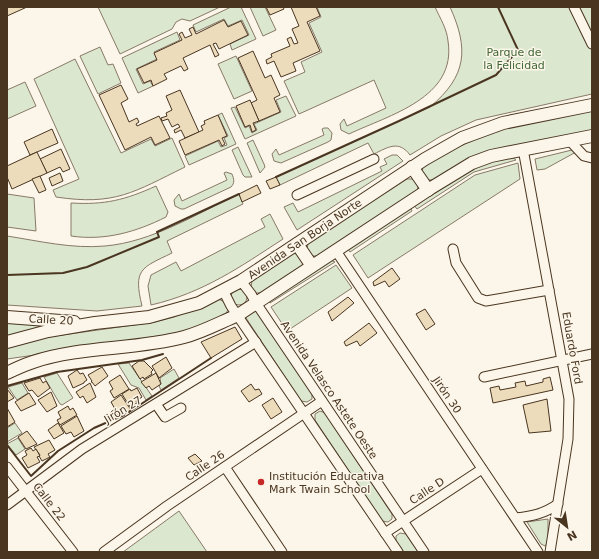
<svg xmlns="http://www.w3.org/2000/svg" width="599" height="559" font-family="'DejaVu Sans',sans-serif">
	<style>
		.green { fill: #dce7d0; stroke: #887966 }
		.building { fill: #ecdcbc; stroke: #4a3520 }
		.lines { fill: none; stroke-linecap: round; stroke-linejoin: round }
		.minor-casing { stroke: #4a3520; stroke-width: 11 }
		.major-casing { stroke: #4a3520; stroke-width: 14 }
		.minor { stroke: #fbf6e9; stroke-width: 9 }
		.major { stroke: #fbf6e9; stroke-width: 12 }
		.wall { stroke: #4a3520; stroke-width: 2 }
		.poi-dot { fill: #c62828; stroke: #fbf6e9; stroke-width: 1.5 }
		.labels { text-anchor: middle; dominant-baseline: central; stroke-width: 3; stroke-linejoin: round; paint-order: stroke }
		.park-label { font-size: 11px; fill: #436837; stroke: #fbf6e9 }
		.street-label { font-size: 11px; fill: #4a3520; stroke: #fbf6e9 }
		.poi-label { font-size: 11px; fill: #4a3520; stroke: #fbf6e9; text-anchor: start }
	</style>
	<rect width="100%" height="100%" fill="#fbf6e9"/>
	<g class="green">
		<polygon points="98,7 220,7 190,21 182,19 176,22 172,29 120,54"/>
		<polygon points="231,7 241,7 256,39 232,50 230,44 249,35 242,20 228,26 224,19 196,32 193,25"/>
		<polygon points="250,7 265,7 276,30 263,36"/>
		<path d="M317,7H435C440,18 447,29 448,41C457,98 389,115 349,134L341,130L340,124L344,119L347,126L386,108L374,80L299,114L284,81L305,72L301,62L322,52L309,23L321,17Z"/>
		<path d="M450,7H592V94L476,120L441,136L410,155C399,140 388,147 374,154L368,143L280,185L276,177L430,107C467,76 469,49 450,7Z"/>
		<polygon points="177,32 180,40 154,52 157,59 136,69 143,84 150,81 153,86 138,93 122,58"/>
		<polygon points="100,47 108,65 113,64 121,83 98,94 80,56"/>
		<polygon points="236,56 252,91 234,99 218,64"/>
		<path d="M75,59L121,153L151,139L155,146L172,138L185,167C134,192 115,206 56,197L53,190L79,179L34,79Z"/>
		<polygon points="25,82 36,106 7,119 7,90"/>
		<polygon points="286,96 296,116 245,139 231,108 235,107 245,128 249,126 252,133 257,130 254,124 281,112 276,100"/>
		<polygon points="592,110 592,131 433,180 427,180 422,172 423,167 447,152 499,129"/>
		<polygon points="222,113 236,144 189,165 185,156 218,141 221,147 227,145 224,138 228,136 218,115"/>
		<polygon points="324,128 328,128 332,133 331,140 328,142 281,163 274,161 272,154 276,149 279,155 324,135 322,129"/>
		<polygon points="253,140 264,164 265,167 260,173 247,143"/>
		<polygon points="238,147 252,177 245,177 243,175 232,150"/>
		<polygon points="572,150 576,152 545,169 537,170 535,159"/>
		<polygon points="392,155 397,155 403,161 297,230 284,207 293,203 298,212 382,171 380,167 387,164 384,159"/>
		<polygon points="511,156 516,160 474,172 417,209 413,204 472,167"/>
		<polygon points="518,163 520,179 368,278 353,255 475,175"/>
		<path d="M226,172L232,174C234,179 235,183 231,187L184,209H181L175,206L174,200L179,194L182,201L227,180L224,173Z"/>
		<polygon points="407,179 413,179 418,186 417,192 319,256 310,256 307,250 308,243"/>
		<path d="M156,186L168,212L166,217C136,232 105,241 71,236V203C105,205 125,200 156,186Z"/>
		<polygon points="7,194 34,198 36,231 7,227"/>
		<path d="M239,194L243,204L167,241L172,253C141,268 133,269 142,306L97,311L7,305V236C39,241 72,249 105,246C152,242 196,214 239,194Z"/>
		<polygon points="410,207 412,211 350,252 347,248"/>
		<path d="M270,214L283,239C240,267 203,293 151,305L148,286L151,275L176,262L181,271L265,227L261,219Z"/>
		<polygon points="294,253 300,256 303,261 302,267 261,293 255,293 251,287 252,281"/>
		<polygon points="331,260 335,262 270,303 269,301"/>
		<polygon points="336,265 352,288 287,331 271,307"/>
		<circle cx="239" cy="297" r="8"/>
		<polygon points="218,299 225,302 228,310 224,316 187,331 161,337 7,359 7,347 48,337 155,322 174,317"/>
		<polygon points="254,310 257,311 312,393 312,399 307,402 301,401 246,318 246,315"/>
		<polygon points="7,320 37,323 39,329 7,339"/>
		<polygon points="129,363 152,396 146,400 139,388 131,385 118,364"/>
		<polygon points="174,369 179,378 161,390 159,386 161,384 160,378"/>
		<polygon points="57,373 73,398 62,405 60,404 44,377"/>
		<polygon points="22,383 28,393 17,400 8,387"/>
		<polygon points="320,411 325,413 392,514 392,519 388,522 382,521 315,420 315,414"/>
		<polygon points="15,423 22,433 7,442 7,428"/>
		<polygon points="18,438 25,449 16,455 7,444"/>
		<polygon points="179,511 207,552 123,552"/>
		<polygon points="548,519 548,542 545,546 541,544 527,522"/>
		<polygon points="400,533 406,534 418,552 404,552 396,541 396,536"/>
	</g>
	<g class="building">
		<polygon points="7,7 27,7 7,16"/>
		<polygon points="266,7 283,7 284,9 270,15"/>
		<polygon points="291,7 316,7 320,16 307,22 320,51 293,63 296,71 281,77 274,61 267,64 266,60 272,57 271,54 290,46 287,39 291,37 294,44 298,43 292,29 299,26"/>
		<polygon points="224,20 228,27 241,21 248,35 219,49 216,43 213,44 219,55 215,57 210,45 183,58 188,69 184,71 181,66 164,74 167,79 153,86 151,80 144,83 137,69 157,60 154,53 182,40 179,34 182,32 185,38 192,35 189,29 193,27 196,34"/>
		<polygon points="253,51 265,78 271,75 280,95 274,98 280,112 259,121 251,103 257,100 238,58"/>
		<polygon points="121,85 128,99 121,103 129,122 137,118 139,122 136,124 137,126 159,116 170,138 155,145 151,137 125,150 99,95"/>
		<polygon points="180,90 199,132 185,138 181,130 175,133 174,130 180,127 178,124 172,127 168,119 162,121 161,118 167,116 166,113 172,110 166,96"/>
		<polygon points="250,100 259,121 253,123 256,130 252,132 250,125 245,127 236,106"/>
		<polygon points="218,115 227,136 222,138 225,144 222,146 219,140 185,155 179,141 203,130 201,126 205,124 204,121"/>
		<polygon points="52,129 58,143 30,155 24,142"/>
		<polygon points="61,149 70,169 63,172 60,167 47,173 40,159"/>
		<polygon points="37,152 47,173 12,189 7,177 7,166"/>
		<polygon points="60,173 63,181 52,186 49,178"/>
		<polygon points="40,176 46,190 39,193 32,179"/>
		<polygon points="276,177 280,185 270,189 266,181"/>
		<polygon points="257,185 261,193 242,202 239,194"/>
		<polygon points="392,268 400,279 389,287 385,281 374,286 373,282"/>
		<polygon points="348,297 354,303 332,321 328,312"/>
		<polygon points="425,309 435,324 426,330 416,314"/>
		<polygon points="369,323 377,333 360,346 357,341 346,346 344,342"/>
		<polygon points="235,327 242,339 211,358 201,342"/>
		<polygon points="166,357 172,368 159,378 152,366"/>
		<polygon points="139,361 144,361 153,370 151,372 152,374 144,379 143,377 140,379 132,366"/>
		<polygon points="102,367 108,376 95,386 92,382 91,382 92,381 88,375"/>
		<polygon points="77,370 80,374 83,373 87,380 84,382 84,383 73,388 68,376"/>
		<polygon points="156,373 161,384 152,390 149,386 146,388 141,382"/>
		<polygon points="120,375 129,389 114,398 110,391 113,389 109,382"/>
		<polygon points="550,377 553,390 493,403 490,388 499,386 500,390 516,387 515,383 525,381 526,386 543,382 543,379"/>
		<polygon points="40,378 43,383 46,381 50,388 38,397 32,390 29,391 24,383"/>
		<polygon points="90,383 96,397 87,403 83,396 80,398 76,392"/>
		<polygon points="251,384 255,390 259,389 262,394 249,402 241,391"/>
		<polygon points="137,388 142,397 136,401 137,403 130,407 122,394 130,389 131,391"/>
		<polygon points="7,389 14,398 7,402"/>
		<polygon points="51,392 57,406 47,412 38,400"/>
		<polygon points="29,393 36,404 21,411 15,402"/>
		<polygon points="121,395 131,410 122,416 120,413 114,417 111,412 115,409 111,402"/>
		<polygon points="273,398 282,412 271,419 262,405"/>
		<polygon points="547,399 551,431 529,433 523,405"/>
		<polygon points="68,406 70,410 73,408 77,415 60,425 57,420 61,418 58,412"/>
		<polygon points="7,408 15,422 7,427"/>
		<polygon points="77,416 84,431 74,437 71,432 66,434 61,426"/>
		<polygon points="58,423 64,433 54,439 48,430"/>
		<polygon points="27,431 37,444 26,449 18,437"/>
		<polygon points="49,440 55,450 48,454 50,457 42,461 39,456 40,455 34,447"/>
		<polygon points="31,448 33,451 36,449 40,456 37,457 40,462 28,468 22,458 27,455 25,451"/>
		<polygon points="195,454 202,461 194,465 188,458"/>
	</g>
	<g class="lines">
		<defs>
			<g id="minor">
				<polyline points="574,7 592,44"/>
				<polyline points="569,140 584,156 592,158"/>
				<polyline points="523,149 569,399 568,439 550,552"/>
				<polyline points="297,195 374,159"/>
				<polyline points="453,249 456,263 478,298 486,301 549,290"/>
				<polyline points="336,251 538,552"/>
				<polyline points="241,281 251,294 256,303 424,552"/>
				<polyline points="224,292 231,306 398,552"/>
				<polyline points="484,377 592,354"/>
				<polyline points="156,404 165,417 181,408"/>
				<polyline points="7,467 73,552"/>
				<polyline points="225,467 282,552"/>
				<polyline points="7,505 82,449 256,342"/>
				<path d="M516,518C532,516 544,514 558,504"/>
				<polyline points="385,533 482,469"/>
				<polyline points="104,552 167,506 322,401"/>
			</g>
			<g id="major">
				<polyline points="412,167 428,190"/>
				<polyline points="297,244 312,266"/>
				<polyline points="7,317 74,322"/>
				<polyline points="7,342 48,331 95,323 149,317 199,303 241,281 425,159 462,138 503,123 592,105"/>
				<path d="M7,373C15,369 24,365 33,362C81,346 135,350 184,337C203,332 221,322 238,315L431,188L472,163L491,156L592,136"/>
			</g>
		</defs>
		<use href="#minor" class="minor-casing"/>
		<use href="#major" class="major-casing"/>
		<use href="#minor" class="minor"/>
		<use href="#major" class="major"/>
		<g class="wall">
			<polyline points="276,177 399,121 496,75 518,50 498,7"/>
			<polyline points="7,275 63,273 87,267 159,237 157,232 239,194"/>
			<polyline points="7,386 57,372 142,360 163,354"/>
			<polyline points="129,412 211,358"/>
			<polyline points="7,445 31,476 58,451 94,428 124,415"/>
		</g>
	</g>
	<circle class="poi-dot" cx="261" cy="482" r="4"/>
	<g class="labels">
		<g class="park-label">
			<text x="514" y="52">Parque de<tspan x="514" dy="13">la Felicidad</tspan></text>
		</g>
		<g class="street-label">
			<text transform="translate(305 239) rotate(-34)">Avenida San Borja Norte</text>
			<text transform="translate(51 320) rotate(3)">Calle 20</text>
			<text transform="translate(572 348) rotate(80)">Eduardo Ford</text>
			<text transform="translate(329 390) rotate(56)">Avenida Velasco Astete Oeste</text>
			<text transform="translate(447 395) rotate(56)">Jirón 30</text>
			<text transform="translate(123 410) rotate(-31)">Jirón 27</text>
			<text transform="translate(205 466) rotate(-34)">Calle 26</text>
			<text transform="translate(427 491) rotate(-33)">Calle D</text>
			<text transform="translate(49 502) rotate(52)">Calle 22</text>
		</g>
		<g class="poi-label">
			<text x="269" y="476">Institución Educativa<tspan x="269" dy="13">Mark Twain School</tspan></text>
		</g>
	</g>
	<rect width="599" height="559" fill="none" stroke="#4a3520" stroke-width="16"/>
	<g transform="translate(567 527) rotate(150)" stroke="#fbf6e9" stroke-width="3" paint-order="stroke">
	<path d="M0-3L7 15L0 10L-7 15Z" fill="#4a3520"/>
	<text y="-6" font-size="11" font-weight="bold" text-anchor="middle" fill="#4a3520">N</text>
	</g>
</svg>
